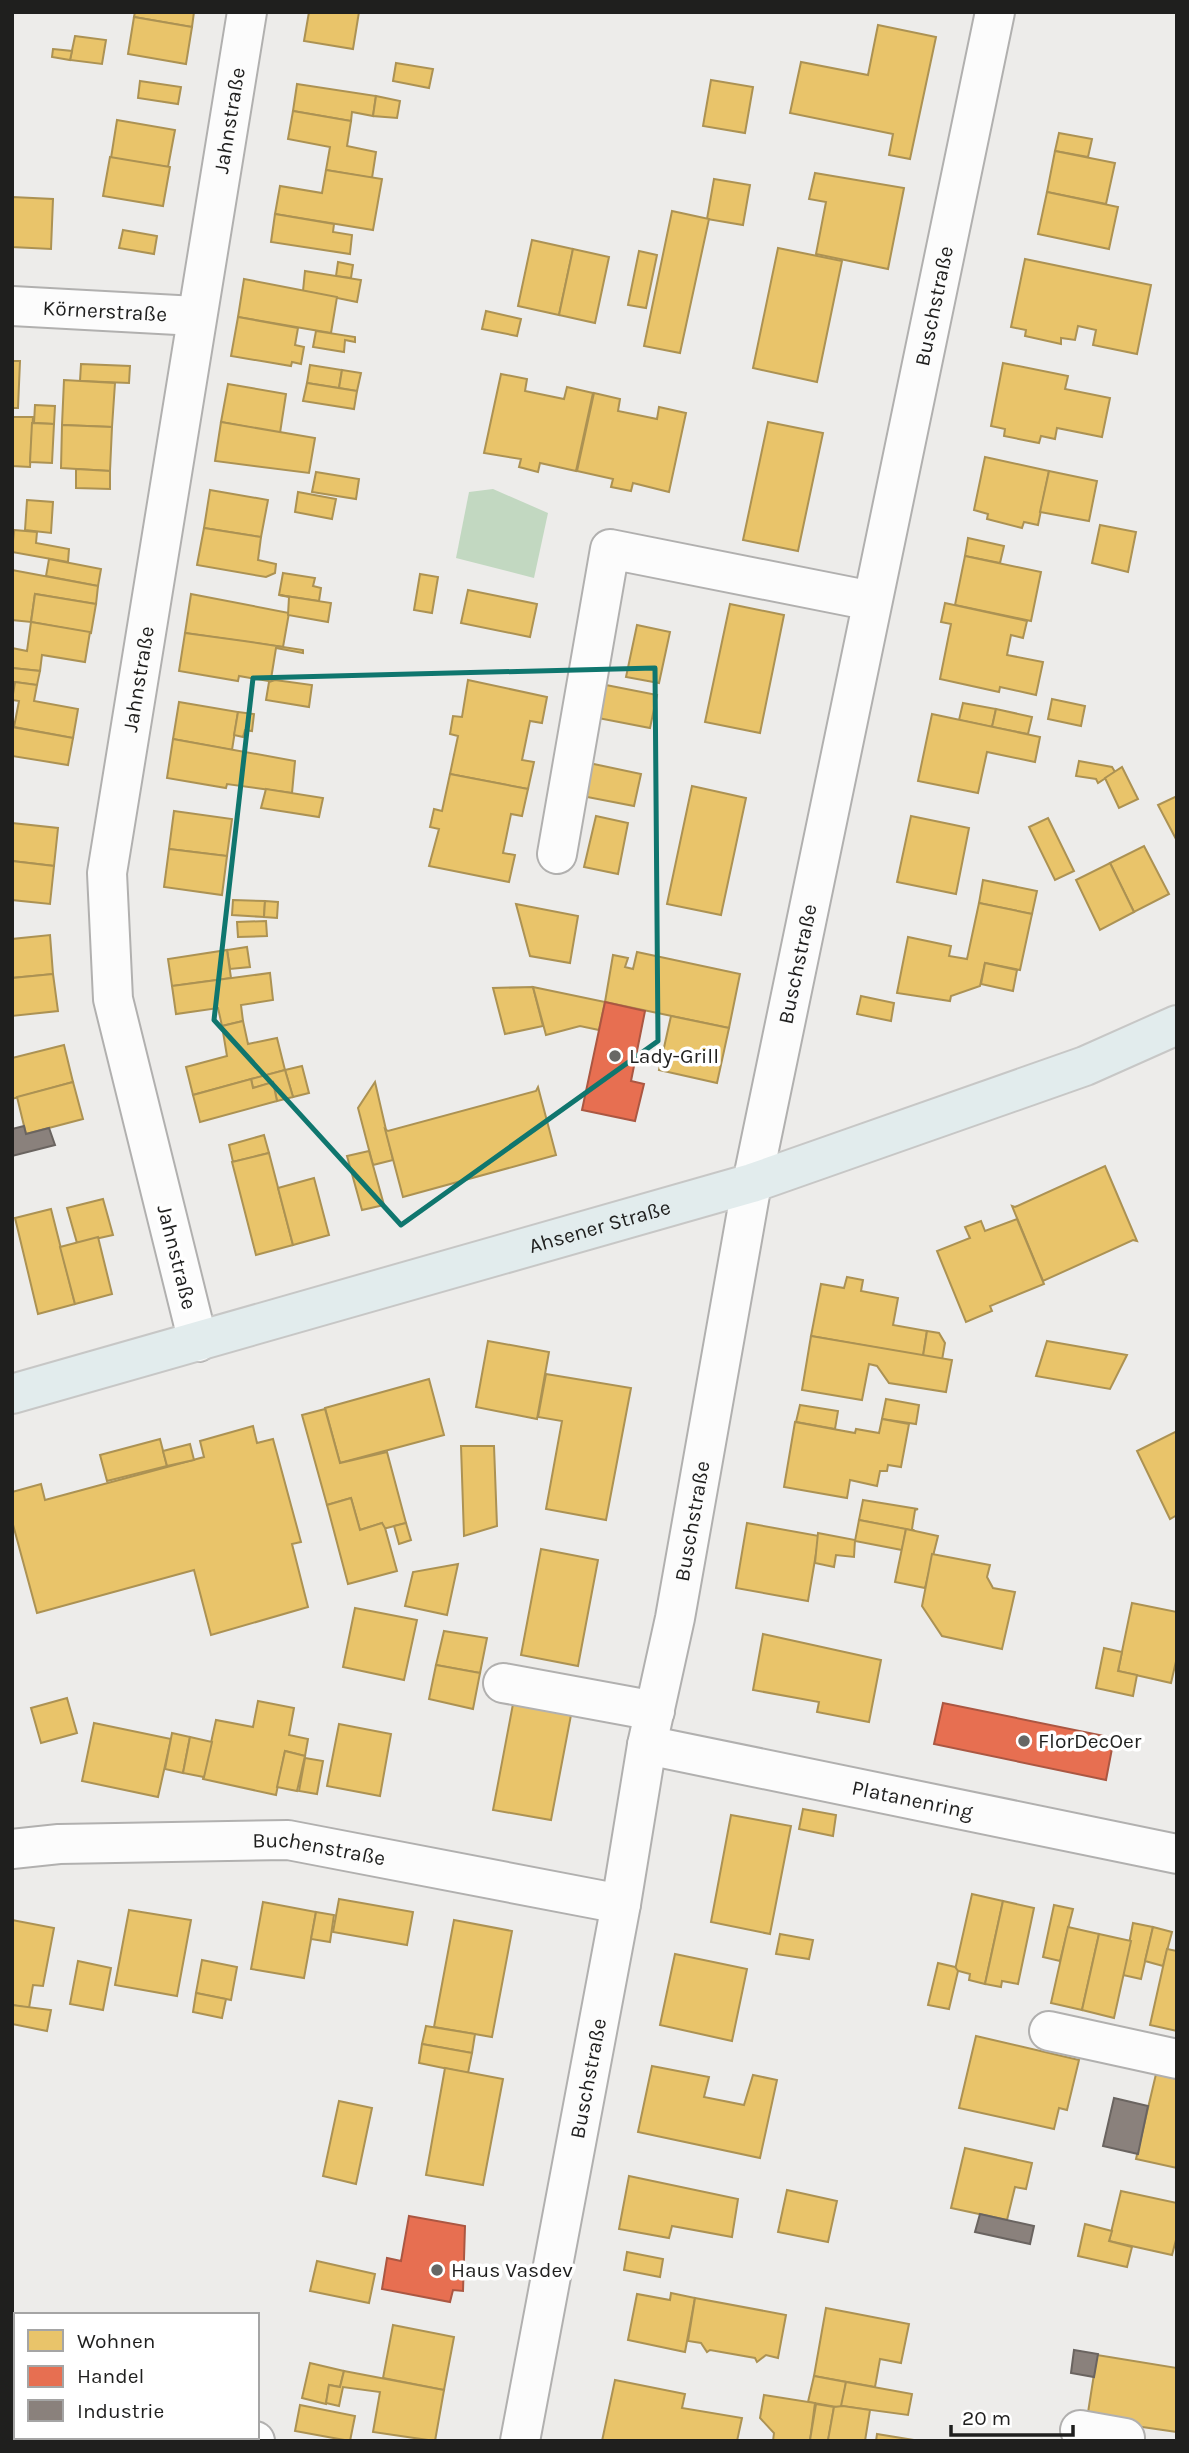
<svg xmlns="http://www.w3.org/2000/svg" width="1189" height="2453" font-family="Karla,sans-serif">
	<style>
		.green { fill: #c2d8c1 }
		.homes { fill: #e9c46a; stroke: #ac9253; stroke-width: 2 }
		.shops { fill: #e76f51; stroke: #ab5742; stroke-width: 2 }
		.industry { fill: #8a817c; stroke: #6a6460; stroke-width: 2 }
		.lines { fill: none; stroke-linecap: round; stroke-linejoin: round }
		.minor-casing { stroke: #b1b0af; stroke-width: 42 }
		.major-casing { stroke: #c7c7c6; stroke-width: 42 }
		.minor { stroke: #fcfcfc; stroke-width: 38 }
		.major { stroke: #e2eced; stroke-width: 38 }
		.marked { fill: none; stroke: #0f766e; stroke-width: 5; stroke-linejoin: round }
		.poi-dot { fill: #676765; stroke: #fff; stroke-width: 2.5 }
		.labels { text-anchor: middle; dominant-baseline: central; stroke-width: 7; stroke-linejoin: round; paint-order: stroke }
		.street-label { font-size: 21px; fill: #1f1f1e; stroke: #fff }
		.poi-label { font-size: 21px; fill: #1f1f1e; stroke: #fff; text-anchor: start }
	</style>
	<rect width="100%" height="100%" fill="#edecea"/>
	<polygon class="green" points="493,489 548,513 534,578 456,558 469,492"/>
	<g class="homes">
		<polygon points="135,12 194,12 192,27 134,17"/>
		<polygon points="309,12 359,12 353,49 304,41"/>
		<polygon points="134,17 192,27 186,64 128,54"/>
		<polygon points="878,25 936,37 910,159 889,155 893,134 790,113 801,62 868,75"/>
		<polygon points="75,36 106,40 102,64 70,60"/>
		<polygon points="53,49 72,51 70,60 52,57"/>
		<polygon points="396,63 433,69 429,88 393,81"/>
		<polygon points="711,80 753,87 745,133 703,126"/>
		<polygon points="140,81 181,87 178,104 138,98"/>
		<polygon points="297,84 376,96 373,116 352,112 351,121 293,111"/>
		<polygon points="376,96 400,101 397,118 373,116"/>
		<polygon points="293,111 351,121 347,146 376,152 372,178 326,170 330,147 288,139"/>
		<polygon points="117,120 175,130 168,167 111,158"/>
		<polygon points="1059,133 1092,139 1088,157 1055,151"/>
		<polygon points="1055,151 1115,163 1106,204 1047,192"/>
		<polygon points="110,157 170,167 163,206 103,196"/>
		<polygon points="326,170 382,179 373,230 275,214 280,186 322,193"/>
		<polygon points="815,173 904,188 888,269 816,254 826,202 809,199"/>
		<polygon points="714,179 750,185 743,225 707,219"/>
		<polygon points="1047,192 1118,207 1109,249 1038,234"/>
		<polygon points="12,197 53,199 51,249 12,247"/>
		<polygon points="672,211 709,219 680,353 644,346"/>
		<polygon points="275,214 334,224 333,232 352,235 350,254 271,242"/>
		<polygon points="123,230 157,236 154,254 119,248"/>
		<polygon points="532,240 573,249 559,315 518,306"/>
		<polygon points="778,248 842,261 817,382 753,368"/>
		<polygon points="573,249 609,257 595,323 559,315"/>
		<polygon points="639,251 657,255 646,308 628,305"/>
		<polygon points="1025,259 1151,285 1137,354 1093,345 1096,330 1078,326 1075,340 1061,338 1061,344 1025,336 1026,330 1011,327"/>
		<polygon points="338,262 353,265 351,278 336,276"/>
		<polygon points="305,271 361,280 357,302 303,291"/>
		<polygon points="244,279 337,297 331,333 238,317"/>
		<polygon points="486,311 521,319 517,336 482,329"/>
		<polygon points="238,317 298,328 295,345 304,347 301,364 292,362 291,366 231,356"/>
		<polygon points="316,331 355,337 355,342 345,340 344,352 313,347"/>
		<polygon points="12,361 20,361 18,408 13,408 13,421"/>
		<polygon points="1003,363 1068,376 1065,389 1110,398 1102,437 1057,428 1055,439 1041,436 1039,443 1004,436 1005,429 991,426"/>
		<polygon points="81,364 130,366 129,383 80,381"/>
		<polygon points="310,365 342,370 339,388 307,383"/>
		<polygon points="342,370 361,373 357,391 339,388"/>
		<polygon points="501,374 527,379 525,391 564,399 567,387 593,393 576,471 540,463 538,472 519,467 521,459 484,453"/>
		<polygon points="64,380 115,383 112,427 62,425"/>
		<polygon points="307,383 357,391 354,409 303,401"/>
		<polygon points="228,384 286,394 280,433 221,422"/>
		<polygon points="594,393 620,399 618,411 657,419 659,407 686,413 669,492 633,483 631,491 611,487 613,479 577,471"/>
		<polygon points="35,405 55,406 54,424 34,423"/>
		<polygon points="13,417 33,417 30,467 12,466"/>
		<polygon points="221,422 315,438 309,473 215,461"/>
		<polygon points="768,422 823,433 798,551 743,540"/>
		<polygon points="32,423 54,424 52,463 30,462"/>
		<polygon points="62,425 112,427 110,471 61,468"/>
		<polygon points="985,457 1049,471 1038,525 1024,522 1022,528 987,519 988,514 974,510"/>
		<polygon points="76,469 110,471 110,489 76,488"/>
		<polygon points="1049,471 1097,481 1089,521 1040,512"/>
		<polygon points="316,472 359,479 356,499 312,492"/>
		<polygon points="210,490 268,500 261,537 204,528"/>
		<polygon points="298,492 336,499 332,519 295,512"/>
		<polygon points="27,500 53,502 51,533 25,530"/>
		<polygon points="1100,525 1136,532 1128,572 1092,563"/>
		<polygon points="204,528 261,537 258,560 276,564 275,573 266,577 197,565"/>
		<polygon points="14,530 37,532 36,543 69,549 68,562 12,552"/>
		<polygon points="968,538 1004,546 1000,563 965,556"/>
		<polygon points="965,556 1041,572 1031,621 955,605"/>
		<polygon points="49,559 101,569 98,586 46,576"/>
		<polygon points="12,570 98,586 96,604 35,594 31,622 12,620"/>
		<polygon points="283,573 315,578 313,586 321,588 319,601 279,595"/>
		<polygon points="420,574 438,577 432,613 414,610"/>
		<polygon points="468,590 537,604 530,637 461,623"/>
		<polygon points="35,594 96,604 91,633 31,622"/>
		<polygon points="191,594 289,613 283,647 185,633"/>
		<polygon points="279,595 331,603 328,622 288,615 289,597"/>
		<polygon points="945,603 1027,621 1023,638 1011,635 1007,655 1043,662 1036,695 1000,687 999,692 940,679 951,624 941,622"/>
		<polygon points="730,604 784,615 760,733 705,722"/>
		<polygon points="31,622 90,632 85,662 42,655 40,671 12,668 12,648 27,651"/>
		<polygon points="637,625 670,632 659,683 626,677"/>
		<polygon points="185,633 244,641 303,650 303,653 276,648 271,679 274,682 239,676 238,681 179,671"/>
		<polygon points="12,668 40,671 37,685 15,682 12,685"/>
		<polygon points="275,680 312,685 309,707 266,700 269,682"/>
		<polygon points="468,680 547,697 542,723 530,721 522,760 534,762 528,789 450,774 458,736 450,734 453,716 462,717"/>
		<polygon points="15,682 37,685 34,701 78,709 73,738 14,727 19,701 12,700"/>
		<polygon points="606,685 657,695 650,728 598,718"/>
		<polygon points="1052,699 1085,706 1081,726 1048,719"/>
		<polygon points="179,702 238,712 232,750 173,739"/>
		<polygon points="963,703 996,709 992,727 959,720"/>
		<polygon points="996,709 1032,717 1028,734 992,727"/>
		<polygon points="238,712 254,714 252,731 245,730 243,737 234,735"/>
		<polygon points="932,714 1040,737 1035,762 987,752 978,793 918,781"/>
		<polygon points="12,727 73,738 68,765 12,756"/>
		<polygon points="173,739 295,761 292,793 227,784 226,788 167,778"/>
		<polygon points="1079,761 1112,767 1115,772 1098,783 1096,779 1076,776"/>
		<polygon points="589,763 641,774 634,806 582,796"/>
		<polygon points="1122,767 1138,799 1119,808 1105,778"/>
		<polygon points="450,774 528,789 522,816 511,814 503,853 515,855 509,882 429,866 439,829 430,827 434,809 442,811"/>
		<polygon points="692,786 746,798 721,915 667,904"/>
		<polygon points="266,789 323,798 319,817 261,808"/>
		<polygon points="1177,796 1177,841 1158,805"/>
		<polygon points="174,811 232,819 227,856 169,849"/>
		<polygon points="596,816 628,823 618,874 584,867"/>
		<polygon points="911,816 969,828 956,894 897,882"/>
		<polygon points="1048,818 1074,871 1055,880 1029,827"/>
		<polygon points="12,823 58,828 54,866 12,861"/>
		<polygon points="1144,846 1169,894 1134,912 1110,863"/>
		<polygon points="169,849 227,856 222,895 164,887"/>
		<polygon points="12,861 54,866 50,904 12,900"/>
		<polygon points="1110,863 1134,912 1100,930 1076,880"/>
		<polygon points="983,880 1037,891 1032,914 979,903"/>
		<polygon points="233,900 265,901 264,917 232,915"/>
		<polygon points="265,901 278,902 277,918 264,917"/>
		<polygon points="979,903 1032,914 1020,970 985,963 980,986 951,996 950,1001 897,993 908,937 951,946 949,956 967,959"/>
		<polygon points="516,904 578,916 570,963 530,956"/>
		<polygon points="266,921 267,936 238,937 237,922"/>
		<polygon points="50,935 53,974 12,978 12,939"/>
		<polygon points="247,947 250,967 230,969 227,950"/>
		<polygon points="227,950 231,978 172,986 168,959"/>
		<polygon points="637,952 740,974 729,1028 605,1002 613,955 628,958 625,967 633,969"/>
		<polygon points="985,963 1017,970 1013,991 981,984"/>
		<polygon points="270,973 273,1000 241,1005 243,1021 222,1026 218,1008 176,1014 172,986"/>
		<polygon points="53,974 58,1011 12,1016 12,978"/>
		<polygon points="533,987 543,1026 505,1034 493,988"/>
		<polygon points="533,987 605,1002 599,1030 580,1026 546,1035"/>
		<polygon points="861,996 894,1003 891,1021 857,1014"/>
		<polygon points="671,1016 729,1028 717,1083 659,1070"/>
		<polygon points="243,1021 248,1044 277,1038 285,1070 193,1095 186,1067 227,1056 222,1026"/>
		<polygon points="64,1045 73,1082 12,1099 12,1058"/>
		<polygon points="302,1066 309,1093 293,1097 285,1070"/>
		<polygon points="285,1070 293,1097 277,1101 273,1082 253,1088 251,1079"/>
		<polygon points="251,1079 253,1088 273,1082 277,1101 200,1122 193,1095"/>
		<polygon points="73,1082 83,1119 26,1134 17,1097"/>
		<polygon points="375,1082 393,1160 373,1165 358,1108"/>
		<polygon points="538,1087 556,1155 403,1197 385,1129 388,1131 536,1091"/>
		<polygon points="264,1135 269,1153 233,1162 229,1145"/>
		<polygon points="369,1151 384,1205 362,1210 347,1156"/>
		<polygon points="269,1153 293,1245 256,1255 232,1162"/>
		<polygon points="1105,1166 1137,1241 1133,1240 1043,1281 1012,1206 1015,1207"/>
		<polygon points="314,1178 329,1235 293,1245 278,1188"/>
		<polygon points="103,1199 113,1235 77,1243 67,1208"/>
		<polygon points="51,1209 75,1304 38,1314 15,1218"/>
		<polygon points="1017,1219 1044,1284 990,1306 992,1311 966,1322 937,1251 970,1238 965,1227 981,1221 985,1231"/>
		<polygon points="98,1237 112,1294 75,1304 60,1247"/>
		<polygon points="847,1277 863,1280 861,1291 898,1298 893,1325 927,1331 923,1356 811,1336 821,1284 844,1288"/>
		<polygon points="927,1331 939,1333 945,1343 942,1360 923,1356"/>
		<polygon points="811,1336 952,1360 946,1392 889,1383 877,1366 869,1364 862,1400 802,1390"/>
		<polygon points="488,1341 549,1352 537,1419 476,1407"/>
		<polygon points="1047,1341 1127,1355 1110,1389 1036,1376"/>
		<polygon points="546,1374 631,1388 606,1520 546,1509 562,1421 538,1417"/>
		<polygon points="429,1379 444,1435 340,1463 325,1408"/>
		<polygon points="886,1399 919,1405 916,1424 882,1419"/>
		<polygon points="800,1405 838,1411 835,1429 796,1422"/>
		<polygon points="325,1409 340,1463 387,1452 406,1523 383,1529 382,1523 360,1530 351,1498 327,1505 302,1415"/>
		<polygon points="882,1419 909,1424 901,1467 888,1465 887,1471 880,1471 877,1486 850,1480 847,1498 784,1487 795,1422 855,1433 856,1429 879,1433"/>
		<polygon points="253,1426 257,1443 273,1439 301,1542 292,1544 308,1607 211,1635 194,1570 37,1613 12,1521 12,1492 41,1484 45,1500 204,1457 200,1441"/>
		<polygon points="1177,1431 1177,1515 1170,1519 1137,1451"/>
		<polygon points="160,1439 167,1466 107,1481 100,1455"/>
		<polygon points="190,1444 194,1460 167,1466 163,1451"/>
		<polygon points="461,1446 494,1446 497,1526 464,1536"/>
		<polygon points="351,1498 360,1530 382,1523 385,1528 397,1571 348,1584 327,1505"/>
		<polygon points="863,1500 918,1509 915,1510 912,1529 915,1531 859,1520"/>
		<polygon points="859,1520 906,1529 902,1550 855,1541"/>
		<polygon points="406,1523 411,1540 399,1544 394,1526"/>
		<polygon points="747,1523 819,1536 808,1601 736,1588"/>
		<polygon points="906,1529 938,1536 925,1588 895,1582"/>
		<polygon points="818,1533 855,1540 854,1557 836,1555 834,1567 815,1563"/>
		<polygon points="541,1549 598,1560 578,1666 521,1655"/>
		<polygon points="932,1554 990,1565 987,1577 993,1588 1015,1592 1002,1649 942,1636 922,1606"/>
		<polygon points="458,1564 447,1615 405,1606 413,1572"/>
		<polygon points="1132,1603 1177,1612 1177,1657 1171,1683 1118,1671"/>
		<polygon points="355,1608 417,1620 404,1680 343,1667"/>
		<polygon points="444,1631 487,1638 480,1673 436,1665"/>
		<polygon points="763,1634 881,1660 869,1722 817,1712 819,1702 753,1690"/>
		<polygon points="1104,1648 1122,1652 1118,1671 1137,1675 1133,1696 1096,1688"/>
		<polygon points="436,1665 480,1673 473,1709 429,1699"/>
		<polygon points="67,1698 77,1733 41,1743 31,1708"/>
		<polygon points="258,1701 294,1708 289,1735 308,1739 305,1756 285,1751 276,1795 203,1779 216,1720 253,1727"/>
		<polygon points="513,1704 571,1715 551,1820 493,1810"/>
		<polygon points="94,1723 171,1739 158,1797 82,1781"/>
		<polygon points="339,1724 391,1734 380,1796 327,1786"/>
		<polygon points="172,1733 190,1737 183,1773 165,1769"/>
		<polygon points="190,1737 212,1742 204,1777 183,1773"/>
		<polygon points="285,1751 305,1756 297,1791 277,1787"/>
		<polygon points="305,1758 323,1761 317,1794 299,1791"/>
		<polygon points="803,1809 836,1815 833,1836 799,1829"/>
		<polygon points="731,1815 791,1826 770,1934 711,1922"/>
		<polygon points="972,1894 1003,1901 985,1984 969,1980 970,1974 955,1970"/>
		<polygon points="339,1899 413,1912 407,1945 333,1932"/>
		<polygon points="1003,1901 1034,1908 1018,1984 1002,1981 1001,1987 985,1984"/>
		<polygon points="263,1902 316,1912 304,1978 251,1969"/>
		<polygon points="1054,1905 1073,1909 1060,1961 1043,1957"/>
		<polygon points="129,1910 191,1920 177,1996 115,1985"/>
		<polygon points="316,1912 334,1915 330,1942 311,1939"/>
		<polygon points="12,1920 54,1928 43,1986 33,1985 29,2008 12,2005"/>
		<polygon points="454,1920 512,1931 492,2037 434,2027"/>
		<polygon points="1133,1923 1153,1927 1141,1979 1123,1975"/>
		<polygon points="1068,1927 1099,1934 1082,2010 1051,2003"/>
		<polygon points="1153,1927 1172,1932 1163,1966 1145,1961"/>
		<polygon points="780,1934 813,1940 809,1959 776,1954"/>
		<polygon points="1099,1934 1131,1941 1114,2018 1082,2010"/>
		<polygon points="1167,1949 1177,1951 1177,2031 1150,2025"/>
		<polygon points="675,1954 747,1969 732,2041 660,2025"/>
		<polygon points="202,1960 237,1967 231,2000 196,1993"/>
		<polygon points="78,1961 111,1968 103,2010 70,2004"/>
		<polygon points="938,1963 955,1967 958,1971 949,2009 928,2005"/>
		<polygon points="196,1993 226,1999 222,2018 193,2012"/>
		<polygon points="12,2005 51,2010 47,2031 12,2024"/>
		<polygon points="426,2026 475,2034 472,2053 422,2044"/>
		<polygon points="976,2036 1079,2060 1067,2110 1059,2108 1054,2129 959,2108"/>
		<polygon points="422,2044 472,2053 468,2073 419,2063"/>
		<polygon points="652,2066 709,2077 704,2097 744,2105 753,2075 777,2080 760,2158 638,2132"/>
		<polygon points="445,2068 503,2079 483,2185 426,2175"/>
		<polygon points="1156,2074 1177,2079 1177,2168 1136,2159"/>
		<polygon points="339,2101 372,2108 356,2184 323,2176"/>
		<polygon points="965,2148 1032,2163 1026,2189 1015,2187 1007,2220 951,2208"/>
		<polygon points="629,2176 738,2199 732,2237 672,2226 669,2238 619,2229"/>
		<polygon points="787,2190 837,2201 828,2242 778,2232"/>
		<polygon points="1121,2191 1177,2203 1177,2236 1172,2255 1109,2241"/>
		<polygon points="1085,2224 1112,2231 1109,2241 1132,2247 1127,2267 1078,2256"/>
		<polygon points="627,2252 663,2259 660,2277 624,2270"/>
		<polygon points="317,2261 375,2274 369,2303 310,2291"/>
		<polygon points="671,2293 695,2298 685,2352 628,2340 637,2294 670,2300"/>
		<polygon points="695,2298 786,2315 778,2358 766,2355 757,2362 755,2358 710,2350 707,2352 701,2343 688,2341"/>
		<polygon points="826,2308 909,2324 901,2363 880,2359 875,2387 814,2376"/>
		<polygon points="393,2325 454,2337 444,2390 383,2378"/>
		<polygon points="1097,2355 1177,2368 1177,2432 1087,2419"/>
		<polygon points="310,2363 344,2371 340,2387 329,2385 326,2404 302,2398"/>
		<polygon points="344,2371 444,2390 435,2441 373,2432 380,2392 343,2387 339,2406 326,2403 329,2385 340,2387"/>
		<polygon points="814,2376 846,2382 842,2408 808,2402"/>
		<polygon points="615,2380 685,2394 682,2408 742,2418 737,2441 602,2441"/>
		<polygon points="846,2382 912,2394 908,2415 841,2406"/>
		<polygon points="764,2395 815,2403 810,2441 773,2441 774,2433 760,2418"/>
		<polygon points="816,2404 834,2407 828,2441 810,2440"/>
		<polygon points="300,2405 355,2416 350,2441 295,2431"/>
		<polygon points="843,2406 870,2410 865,2441 828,2440 834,2407"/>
		<polygon points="877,2434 920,2441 876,2441"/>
	</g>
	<g class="shops">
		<polygon points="605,1002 645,1011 631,1081 644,1084 635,1121 582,1110"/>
		<polygon points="943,1703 1114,1738 1106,1780 934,1744"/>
		<polygon points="409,2216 465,2226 463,2291 453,2290 450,2302 382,2289 387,2258 401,2261"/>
	</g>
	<g class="industry">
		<polygon points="24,1126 26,1134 49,1128 55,1145 12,1156 12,1129"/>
		<polygon points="1114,2098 1148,2106 1138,2154 1103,2146"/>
		<polygon points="980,2214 1034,2226 1030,2244 975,2232"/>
		<polygon points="1074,2350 1098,2354 1094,2377 1071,2373"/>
	</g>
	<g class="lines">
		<defs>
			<g id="minor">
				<path id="s1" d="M12,306L196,316"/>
				<polyline points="557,854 610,549 872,601"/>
				<path id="s2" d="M198,1342L113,999L107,873L247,12"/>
				<polyline points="503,1683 655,1711"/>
				<path id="s3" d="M647,1745L1177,1854"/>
				<path id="s4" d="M12,1849L59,1844L288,1840L621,1904"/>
				<polyline points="1049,2031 1177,2059"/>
				<polyline points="1080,2430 1125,2438"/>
				<polyline points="238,2437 255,2441"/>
				<polyline points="192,2441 193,2437"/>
				<path id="s5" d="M520,2441L621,1904L647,1745L675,1618L752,1183L995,12"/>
			</g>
			<g id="major">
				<path id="s6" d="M12,1394L752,1183L1085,1066L1177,1025"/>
			</g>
		</defs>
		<use href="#minor" class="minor-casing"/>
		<use href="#major" class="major-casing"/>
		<use href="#minor" class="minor"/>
		<use href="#major" class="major"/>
	</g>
	<path class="marked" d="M655,668L658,1041L401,1225L214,1020L253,678Z"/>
	<g class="poi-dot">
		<circle cx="615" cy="1056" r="7"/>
		<circle cx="1024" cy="1741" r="7"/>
		<circle cx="437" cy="2270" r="7"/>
	</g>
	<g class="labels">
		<g class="street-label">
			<text stroke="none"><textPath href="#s2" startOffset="1242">Jahnstraße</textPath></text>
			<text stroke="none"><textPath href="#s5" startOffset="2175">Buschstraße</textPath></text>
			<text stroke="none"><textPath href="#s1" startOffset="93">Körnerstraße</textPath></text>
			<text stroke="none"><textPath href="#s2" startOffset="676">Jahnstraße</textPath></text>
			<text stroke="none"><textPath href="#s5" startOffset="1503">Buschstraße</textPath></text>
			<text stroke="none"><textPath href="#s6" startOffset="611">Ahsener Straße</textPath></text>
			<text transform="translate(177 1257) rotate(76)">Jahnstraße</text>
			<text stroke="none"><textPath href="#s5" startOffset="936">Buschstraße</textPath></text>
			<text stroke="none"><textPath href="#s3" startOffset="271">Platanenring</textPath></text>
			<text stroke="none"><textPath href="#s4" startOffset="308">Buchenstraße</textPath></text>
			<text stroke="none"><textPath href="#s5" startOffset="369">Buschstraße</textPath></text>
		</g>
		<g class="poi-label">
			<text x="629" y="1056">Lady-Grill</text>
			<text x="1038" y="1741">FlorDecOer</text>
			<text x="451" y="2270">Haus Vasdev</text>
		</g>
	</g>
	<rect width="1189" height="2453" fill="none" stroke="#1f1f1e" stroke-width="28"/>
	<rect x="14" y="2313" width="245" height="126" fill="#ffffff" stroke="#a5a5a5" stroke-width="2"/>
	<rect x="28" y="2330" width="35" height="21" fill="#e9c46a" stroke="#a5a5a5" stroke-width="2"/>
	<text x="77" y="2348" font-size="21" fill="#1f1f1e">Wohnen</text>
	<rect x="28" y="2366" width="35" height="21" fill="#e76f51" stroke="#a5a5a5" stroke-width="2"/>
	<text x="77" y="2383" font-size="21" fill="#1f1f1e">Handel</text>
	<rect x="28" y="2400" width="35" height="21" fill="#8a817c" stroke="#a5a5a5" stroke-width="2"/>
	<text x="77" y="2418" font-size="21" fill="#1f1f1e">Industrie</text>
	<path d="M951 2425v10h122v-10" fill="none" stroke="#1f1f1e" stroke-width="3.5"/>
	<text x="962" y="2425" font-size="21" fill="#1f1f1e" stroke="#ffffff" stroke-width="5" paint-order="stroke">20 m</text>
</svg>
